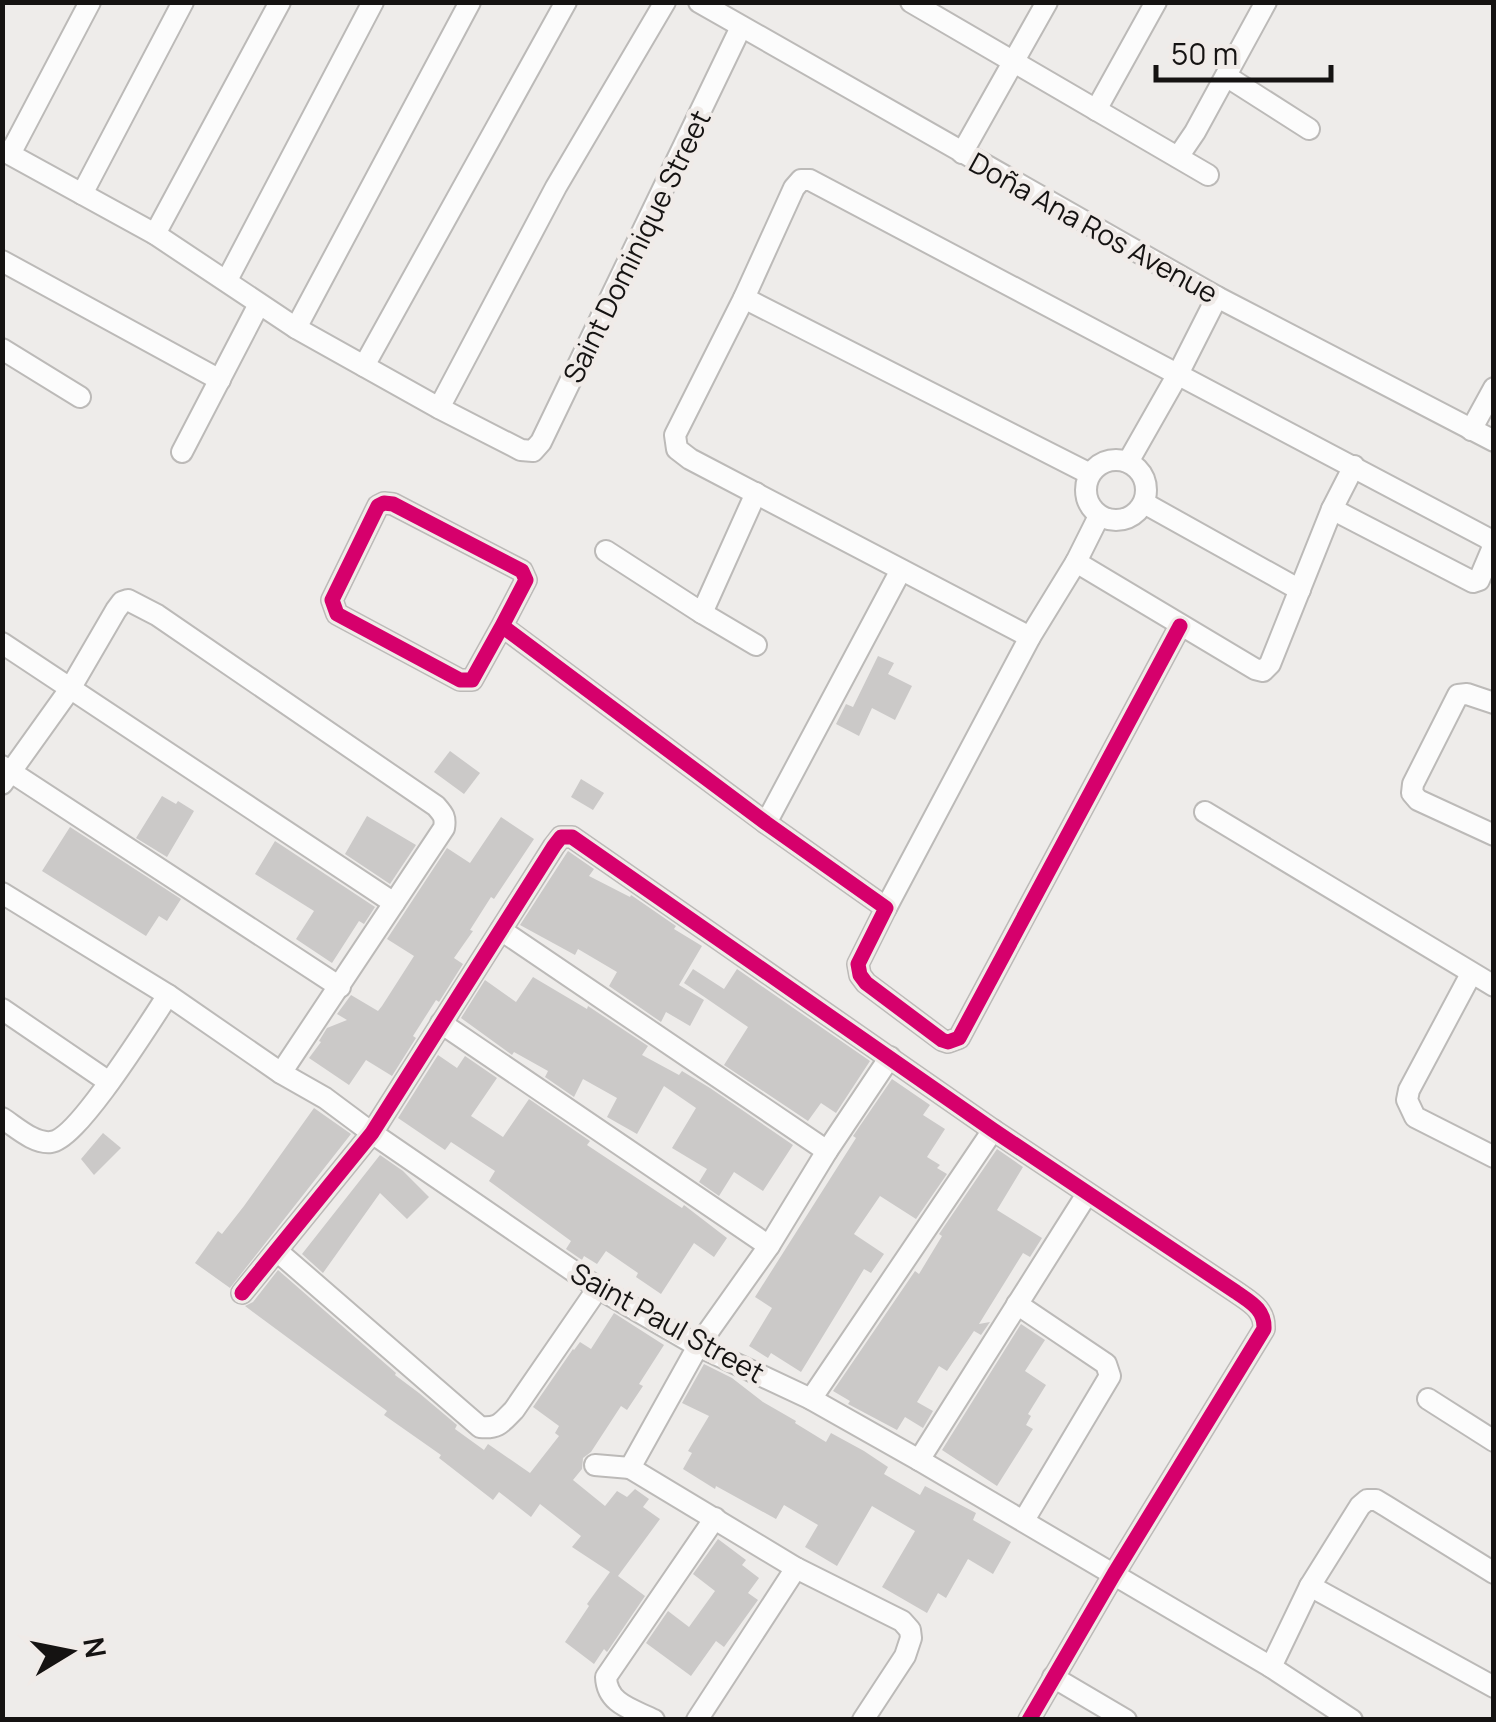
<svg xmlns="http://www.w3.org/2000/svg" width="1496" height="1722" font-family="Manrope,sans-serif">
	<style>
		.building { fill: #cbc9c8 }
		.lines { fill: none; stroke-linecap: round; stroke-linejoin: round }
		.street-casing { stroke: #bcbab8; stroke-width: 24 }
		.street { stroke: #fcfcfc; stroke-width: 20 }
		.cycleway-casing { stroke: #f0ebe8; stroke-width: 21 }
		.cycleway { stroke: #d6006c; stroke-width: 15 }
		.labels { text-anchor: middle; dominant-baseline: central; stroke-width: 9; stroke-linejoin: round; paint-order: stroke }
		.street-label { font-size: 28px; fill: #151312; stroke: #f0ebe8 }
	</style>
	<rect width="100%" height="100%" fill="#eeecea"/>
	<g class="building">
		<polygon points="878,656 894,663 888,674 912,686 895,720 872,708 859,736 836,724 846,704 853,707"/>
		<polygon points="450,751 480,773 464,794 434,772"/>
		<polygon points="581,779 604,793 593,810 571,797"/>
		<polygon points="162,796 176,804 178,801 194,811 167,857 136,838"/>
		<polygon points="367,816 416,845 390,884 345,854"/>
		<polygon points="501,817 534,839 494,899 491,897 470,930 473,931 454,958 463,964 439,1002 436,1000 413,1036 416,1038 392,1076 366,1060 349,1085 309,1058 321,1042 319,1041 327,1028 347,1020 337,1014 351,995 378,1011 382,1006 414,956 387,939 447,848 470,863"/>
		<polygon points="70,827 181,899 167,921 159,916 146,936 42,871"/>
		<polygon points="275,841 375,907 364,924 359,921 332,963 296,939 314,911 255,874"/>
		<polygon points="568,851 594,869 589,876 630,897 631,895 676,926 674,929 702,946 679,985 704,1000 690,1026 666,1012 661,1022 609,986 617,972 578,949 575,955 520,925"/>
		<polygon points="693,969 724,989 737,969 870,1061 836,1113 821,1103 808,1121 724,1065 748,1027 684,983"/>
		<polygon points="533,977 587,1009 588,1006 648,1046 642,1055 679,1075 682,1071 710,1088 793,1145 763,1191 734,1172 719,1196 699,1182 707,1169 672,1148 696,1108 664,1086 637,1134 607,1117 617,1098 583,1079 574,1097 545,1077 548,1071 514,1052 512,1055 461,1018 485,980 516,1002"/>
		<polygon points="438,1055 457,1068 465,1056 497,1078 471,1116 503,1137 529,1099 590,1141 587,1145 682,1208 684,1205 727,1238 714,1257 694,1243 661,1294 636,1277 638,1273 606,1251 597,1264 584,1256 582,1260 566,1249 571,1241 489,1181 495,1171 451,1142 445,1150 398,1118"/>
		<polygon points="892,1079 930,1105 923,1115 945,1129 927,1157 940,1165 937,1168 947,1174 916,1219 880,1196 854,1234 884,1254 871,1273 864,1269 801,1372 771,1353 768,1358 749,1346 772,1308 755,1297 856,1138 853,1136"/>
		<polygon points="314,1108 351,1134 230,1288 195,1263 218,1231 222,1234 244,1206"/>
		<polygon points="103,1133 121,1148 94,1175 81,1159"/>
		<polygon points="997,1149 1023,1167 997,1210 1042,1238 1030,1257 1023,1253 979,1324 990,1322 981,1335 974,1331 947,1371 939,1366 917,1402 933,1411 923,1428 905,1417 897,1430 848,1404 850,1401 833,1391 915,1271 919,1274 942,1236 939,1234"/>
		<polygon points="380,1155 403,1171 429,1197 407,1219 380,1193 323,1273 302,1254"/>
		<polygon points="278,1270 396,1373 395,1375 419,1393 457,1425 455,1429 484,1450 488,1444 530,1473 559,1436 555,1433 559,1426 533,1407 573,1349 574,1350 580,1342 591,1349 614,1313 664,1345 639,1384 643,1386 627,1410 621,1406 591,1452 583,1458 582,1469 573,1480 605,1506 617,1491 627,1497 635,1489 649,1499 643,1507 660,1519 618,1576 645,1596 607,1652 604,1649 594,1664 565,1642 589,1606 587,1604 610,1572 572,1547 581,1536 540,1504 531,1517 499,1492 493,1500 439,1458 441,1455 384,1415 387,1411 245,1306 253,1302"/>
		<polygon points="1021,1324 1045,1340 1025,1371 1046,1385 1028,1414 1031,1416 1026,1425 1033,1429 997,1486 942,1450"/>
		<polygon points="704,1364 732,1378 763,1402 796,1421 795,1423 826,1442 831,1433 864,1451 888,1467 884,1474 920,1495 925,1486 976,1513 973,1520 1011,1542 993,1574 968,1559 946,1598 938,1593 927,1613 882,1587 915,1531 872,1506 837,1566 805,1547 818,1525 784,1505 776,1519 716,1486 715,1489 683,1469 692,1453 688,1451 709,1416 682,1403"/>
		<polygon points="718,1539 746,1560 742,1565 759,1578 748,1593 758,1600 724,1647 716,1641 691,1676 646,1643 668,1611 689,1627 715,1591 693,1574"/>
	</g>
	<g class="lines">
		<defs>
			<g id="street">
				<polyline points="699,2 1217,297 1494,441"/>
				<polyline points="911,2 1208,175"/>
				<polyline points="1226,76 1309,129"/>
				<polyline points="1096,110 1156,2"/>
				<polyline points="2,150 155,234 296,328 439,408 521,450 533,451 541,442 741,27"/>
				<polyline points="962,153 1047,2"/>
				<polyline points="10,154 90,2"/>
				<polyline points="1178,157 1195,132 1266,2"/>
				<polyline points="82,194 183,2"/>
				<polyline points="155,234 280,2"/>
				<polyline points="2,261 220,380"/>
				<polyline points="227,280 373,2"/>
				<polyline points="744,298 1090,474"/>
				<polyline points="296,328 470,2"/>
				<polyline points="2,349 80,397"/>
				<polyline points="364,366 566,2"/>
				<polyline points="439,408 556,187 665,2"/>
				<polyline points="1471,430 1494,388"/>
				<polyline points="182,452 259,304"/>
				<circle cx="1116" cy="490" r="30"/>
				<polyline points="1128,462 1178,374 1217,297"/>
				<polyline points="1144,503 1300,590"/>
				<polyline points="606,551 702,613 756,493"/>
				<polyline points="1076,562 1255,669 1263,671 1270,664 1332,509 1354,466"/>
				<polyline points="702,613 756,645"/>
				<polyline points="502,626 526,580 522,571 393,504 384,503 378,506 332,600 337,614 460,680 472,680 502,626 766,823 886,908 858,964 860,975 866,983 942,1040 948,1042 959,1038 1180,626"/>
				<polyline points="1030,637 690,459 677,449 675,435 744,298 794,188 801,180 810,180 1489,539 1493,547 1479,580 1473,582 1332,509"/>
				<polyline points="2,643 394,903"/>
				<polyline points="1494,703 1467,694 1458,695 1413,784 1412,793 1418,800 1494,835"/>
				<polyline points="2,766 340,987"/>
				<path d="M2,784L70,689L116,610L122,602L128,600L157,615L436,806C443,814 446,817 444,828L281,1073"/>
				<polyline points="1205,812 1494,986"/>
				<polyline points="766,823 901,570"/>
				<polyline points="2,893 168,995 281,1073 325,1098 372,1133 598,1288 698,1346 811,1399 919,1460 1271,1667 1352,1720"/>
				<polyline points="886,908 1030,637 1076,562 1099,516"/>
				<polyline points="501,930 827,1151"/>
				<polyline points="1471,974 1409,1090 1407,1100 1415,1117 1494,1157"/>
				<polyline points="2,1009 109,1082"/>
				<polyline points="441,1023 769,1246"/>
				<path d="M2,1118C16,1127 34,1144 51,1142C78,1139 150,1022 168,995"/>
				<path d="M277,1251L480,1427C499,1429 502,1422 514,1410L598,1288"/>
				<path d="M242,1293L372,1133L554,846L561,837H572L993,1130L1236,1292C1250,1302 1265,1309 1264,1329L1114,1574L1029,1720"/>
				<polyline points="1017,1304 1106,1364 1110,1376 1024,1520"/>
				<polyline points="811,1399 993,1130"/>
				<polyline points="1428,1399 1494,1441"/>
				<polyline points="919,1460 1087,1194"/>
				<polyline points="595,1465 630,1468"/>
				<polyline points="1310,1586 1494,1687"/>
				<polyline points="1271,1667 1310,1586 1360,1506 1367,1500 1376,1500 1386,1506 1494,1573"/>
				<polyline points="1053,1677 1126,1720"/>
				<path d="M654,1720C632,1709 607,1704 606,1677L715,1518"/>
				<polyline points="697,1720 796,1568"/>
				<polyline points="863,1720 905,1656 911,1638 910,1630 902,1621 796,1568 630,1468 698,1346 769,1246 827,1151 890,1057"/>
			</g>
		</defs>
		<use href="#street" class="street-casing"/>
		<use href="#street" class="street"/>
		<defs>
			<g id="cycleway">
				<polyline points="502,626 526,580 522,571 393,504 384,503 378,506 332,600 337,614 460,680 472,680 502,626 766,823 886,908 858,964 860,975 866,983 942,1040 948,1042 959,1038 1180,626"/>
				<path d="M242,1293L372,1133L554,846L561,837H572L993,1130L1236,1292C1250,1302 1265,1309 1264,1329L1114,1574L1029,1720"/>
			</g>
		</defs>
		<use href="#cycleway" class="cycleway-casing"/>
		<use href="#cycleway" class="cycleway"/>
	</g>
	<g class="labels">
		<g class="street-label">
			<text transform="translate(1094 227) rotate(29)">Doña Ana Ros Avenue</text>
			<text transform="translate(636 246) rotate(-64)">Saint Dominique Street</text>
			<text transform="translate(668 1322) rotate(29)">Saint Paul Street</text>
		</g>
	</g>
	<rect width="1496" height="1722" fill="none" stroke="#151312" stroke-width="10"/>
	<g transform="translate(70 1652) rotate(80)" stroke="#f0ebe8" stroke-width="8" paint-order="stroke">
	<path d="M0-8L18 38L0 25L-18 38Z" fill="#151312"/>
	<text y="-15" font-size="28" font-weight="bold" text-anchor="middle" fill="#151312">N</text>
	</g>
	<path d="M1156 65v15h175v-15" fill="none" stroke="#151312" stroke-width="5"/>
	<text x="1171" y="65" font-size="30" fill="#151312" stroke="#f0ebe8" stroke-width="8" paint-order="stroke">50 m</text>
</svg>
